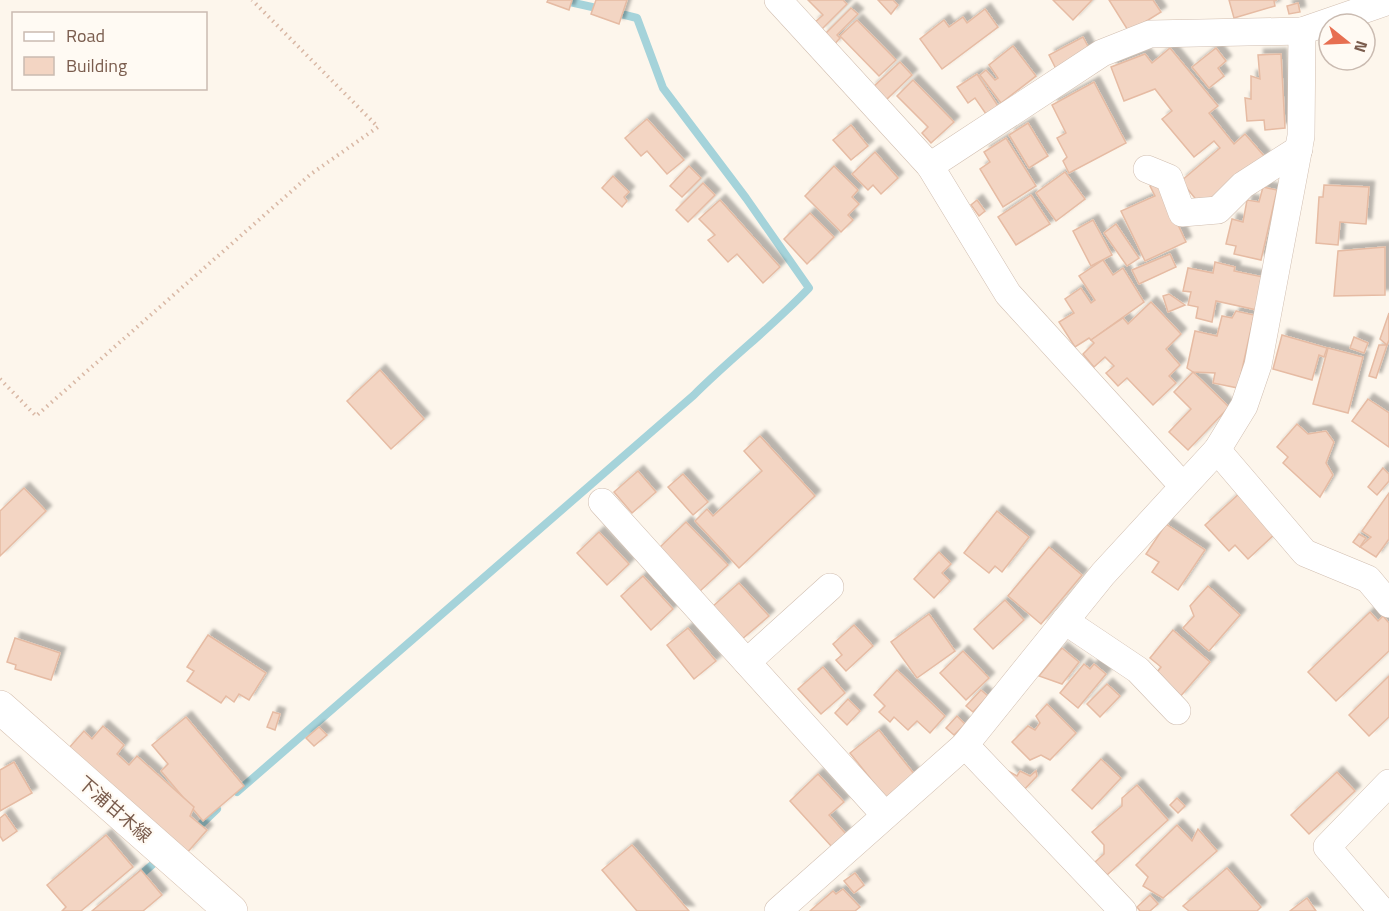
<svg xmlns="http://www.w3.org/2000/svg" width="1389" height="911" font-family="'Titillium Web','Noto Sans JP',sans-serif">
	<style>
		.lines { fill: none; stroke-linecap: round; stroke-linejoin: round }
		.stream { stroke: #a5d3da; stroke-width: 8 }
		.building { fill: #f3d5c3; stroke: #e6bba3; stroke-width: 1.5; filter: url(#shadow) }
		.street-casing { stroke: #d1beb0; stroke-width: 28 }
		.secondary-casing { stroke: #d6c0b0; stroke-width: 34 }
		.path { stroke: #d9b8a5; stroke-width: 4; stroke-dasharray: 1.5 4.5; stroke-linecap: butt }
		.street { stroke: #fff; stroke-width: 27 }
		.secondary { stroke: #fff; stroke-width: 33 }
		.labels { text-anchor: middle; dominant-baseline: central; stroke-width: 4.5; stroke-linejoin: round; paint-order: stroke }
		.street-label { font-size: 18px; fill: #7a5c4d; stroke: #fffaf3 }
	</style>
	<defs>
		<filter id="shadow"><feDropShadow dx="5.5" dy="-5.5" stdDeviation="1.5" flood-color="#0004"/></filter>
	</defs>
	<rect width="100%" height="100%" fill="#fdf6ec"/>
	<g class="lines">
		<g class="stream">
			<polyline points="561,0 601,9"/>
			<path d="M237,792L694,395C731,358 773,326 809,288L746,198L663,88L637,18L613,12"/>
			<polyline points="195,830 217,809"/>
			<polyline points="137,878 160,858"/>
		</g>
	</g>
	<g class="building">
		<polygon points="548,0 572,0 569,10 547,2"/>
		<polygon points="596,0 627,0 619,24 591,14"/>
		<polygon points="808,0 843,0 847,4 820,31 813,24 823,15"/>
		<polygon points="878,0 893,0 898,5 891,14"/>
		<polygon points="1053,0 1092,0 1073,20"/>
		<polygon points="1109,0 1153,0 1161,12 1129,32"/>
		<polygon points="1229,0 1277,0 1274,1 1275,6 1234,18"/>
		<polygon points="1298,3 1300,12 1289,14 1287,6"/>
		<polygon points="851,8 858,14 837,35 840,38 833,46 823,36"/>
		<polygon points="985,9 998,27 942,69 920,39 944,20 949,27 963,17 967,23"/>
		<polygon points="857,20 896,60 879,76 840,36"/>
		<polygon points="1083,37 1090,50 1057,71 1049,55"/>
		<polygon points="1013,46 1036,76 1001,103 980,75 986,70 995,80 998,78 989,65"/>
		<polygon points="1170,48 1218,106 1209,113 1234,144 1245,134 1265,157 1203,208 1181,181 1220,148 1214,141 1194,157 1162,119 1172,111 1155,89 1124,101 1111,67 1145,54 1152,63"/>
		<polygon points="1216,48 1226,61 1218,68 1224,76 1209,88 1192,67"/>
		<polygon points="1281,54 1285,128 1265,130 1264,120 1247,121 1245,98 1251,99 1251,76 1260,79 1258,55"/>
		<polygon points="900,62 912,75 886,100 871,89"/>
		<polygon points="977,74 998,106 986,114 975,98 968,103 957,87"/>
		<polygon points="913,80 954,122 931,143 922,133 928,127 897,96"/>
		<polygon points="1094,82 1126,143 1069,173 1063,161 1067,157 1057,138 1066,133 1052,105"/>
		<polygon points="647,119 684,160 667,174 647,151 641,156 625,138"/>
		<polygon points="1028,123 1048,156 1029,168 1009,135"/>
		<polygon points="851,125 868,146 851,160 833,140"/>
		<polygon points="1006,138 1036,186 1003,207 980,169 990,162 984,152"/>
		<polygon points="875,152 898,178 881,194 873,185 868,190 852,174"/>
		<polygon points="689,166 701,178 682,197 670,186"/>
		<polygon points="834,166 858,190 852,197 859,204 848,215 853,220 841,232 805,196"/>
		<polygon points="1065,172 1085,199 1056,221 1036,193"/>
		<polygon points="613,176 629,192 624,197 627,201 622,207 602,188"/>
		<polygon points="1158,182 1186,242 1145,261 1121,211 1155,196 1150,186"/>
		<polygon points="703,183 715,195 688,222 676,210"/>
		<polygon points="1324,185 1369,187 1366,224 1340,222 1338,245 1316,243 1319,197 1323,197"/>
		<polygon points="1263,187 1277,190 1261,260 1234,254 1236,246 1226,244 1232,219 1243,222 1247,200 1259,202"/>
		<polygon points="1031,195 1050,224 1016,245 998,217"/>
		<polygon points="720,200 780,267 763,283 737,254 728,262 708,240 715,235 699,219"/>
		<polygon points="977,200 985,211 979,216 971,205"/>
		<polygon points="810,213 834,237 807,264 784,239"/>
		<polygon points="1093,220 1112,255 1091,266 1073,231"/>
		<polygon points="1116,224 1139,258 1127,266 1104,233"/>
		<polygon points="1385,247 1385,295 1334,296 1338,251"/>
		<polygon points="1170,254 1176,267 1139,284 1132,270"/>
		<polygon points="1103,260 1113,275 1123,268 1144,302 1091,340 1089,338 1075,347 1059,322 1074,313 1065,299 1081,288 1091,303 1095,300 1079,276"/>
		<polygon points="1215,262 1235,267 1234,271 1263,277 1257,310 1216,301 1212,322 1196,318 1198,307 1188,305 1191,292 1183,291 1188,268 1213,273"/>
		<polygon points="1169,294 1185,305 1168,312 1163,296"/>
		<polygon points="1151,302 1181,334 1166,349 1180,365 1169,376 1176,383 1153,405 1127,378 1118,386 1106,373 1114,366 1105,357 1094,367 1083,354 1094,343 1091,340 1123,318 1128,324"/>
		<polygon points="1236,311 1254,315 1238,388 1213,383 1215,373 1193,372 1187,368 1195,331 1217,336 1222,316 1232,318"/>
		<polygon points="1389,313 1389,340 1387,345 1380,339"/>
		<polygon points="1282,335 1327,348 1324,357 1319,355 1312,380 1273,369"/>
		<polygon points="1354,337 1368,343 1364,353 1350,348"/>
		<polygon points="1379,345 1387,345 1376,378 1369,376"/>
		<polygon points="1328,348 1363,357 1348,413 1313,404"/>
		<polygon points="380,370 424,419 391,449 347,401"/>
		<polygon points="1193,372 1229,407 1188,450 1169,432 1191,409 1174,392"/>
		<polygon points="1368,399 1389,413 1389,447 1352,421"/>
		<polygon points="1297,424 1308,434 1326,431 1334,442 1326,463 1333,475 1320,497 1283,463 1288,457 1277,447"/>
		<polygon points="760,436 815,496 739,568 695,521 707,509 713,516 762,471 744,451"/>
		<polygon points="1383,468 1389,474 1389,481 1377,495 1368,487"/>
		<polygon points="638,471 656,492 632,513 614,492"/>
		<polygon points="683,474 708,502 693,515 668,487"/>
		<polygon points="24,488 46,511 0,556 0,511"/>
		<polygon points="1241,492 1277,532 1248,559 1235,545 1229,551 1205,525"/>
		<polygon points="1389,493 1389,539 1376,557 1360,547 1371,537 1362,531"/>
		<polygon points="997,511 1029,537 1002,572 995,566 989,573 964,553"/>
		<polygon points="686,522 728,565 699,592 658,549"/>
		<polygon points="1166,524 1205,550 1178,590 1152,572 1159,562 1146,554"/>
		<polygon points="599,532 629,564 607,585 577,553"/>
		<polygon points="1359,534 1366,538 1360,547 1353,542"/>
		<polygon points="1049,547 1082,575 1041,624 1008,596"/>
		<polygon points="939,552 951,564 942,573 950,581 934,598 914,579"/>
		<polygon points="643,576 673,609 651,630 621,596"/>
		<polygon points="739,583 769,616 741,640 712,607"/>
		<polygon points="1208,586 1240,615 1209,651 1183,628 1194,616 1190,606"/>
		<polygon points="1005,600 1024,620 993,649 974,629"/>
		<polygon points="1370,612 1378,621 1383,616 1389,623 1389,651 1336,701 1308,672"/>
		<polygon points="929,614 955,651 917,678 891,642"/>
		<polygon points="854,625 873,646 846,671 836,660 842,655 833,644"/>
		<polygon points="688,628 716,661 694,679 667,645"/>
		<polygon points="1173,630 1210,662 1179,698 1154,676 1161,667 1150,658"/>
		<polygon points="208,635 266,673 249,700 239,694 234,702 226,696 221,703 187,681 194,671 187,667"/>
		<polygon points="15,638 60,653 51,680 15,669 16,665 7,662"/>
		<polygon points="1062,648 1079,662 1062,684 1039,676"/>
		<polygon points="963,651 989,678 966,700 940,673"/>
		<polygon points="1084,664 1090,669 1094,664 1106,674 1078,708 1060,693"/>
		<polygon points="823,667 845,693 821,714 798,689"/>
		<polygon points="897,670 945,716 930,733 917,721 908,730 894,717 890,722 879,712 885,706 874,695"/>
		<polygon points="1389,676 1389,717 1369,736 1349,715"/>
		<polygon points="1107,684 1120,696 1100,717 1087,704"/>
		<polygon points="981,690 988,696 973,712 966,706"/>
		<polygon points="848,699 860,711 847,725 835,713"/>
		<polygon points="1047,704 1076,733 1050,760 1041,755 1030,760 1012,742 1028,726 1035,730 1040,723 1036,716"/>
		<polygon points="273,712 280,714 275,730 267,727"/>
		<polygon points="957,716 965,724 954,735 946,728"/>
		<polygon points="186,717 244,786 203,821 161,771 168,764 152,745"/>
		<polygon points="103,726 124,745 117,754 129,765 137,756 194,807 190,816 207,830 186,854 68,749 84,731 92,739"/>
		<polygon points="319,727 327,735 314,746 306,738"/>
		<polygon points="879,730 915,775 886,798 850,753"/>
		<polygon points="1101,759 1121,778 1092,809 1072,790"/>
		<polygon points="14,762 32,793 0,811 0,770"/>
		<polygon points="1008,771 1017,776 1020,771 1030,776 1036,771 1037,776 1022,792"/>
		<polygon points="1337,772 1355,791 1309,834 1291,815"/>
		<polygon points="818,774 844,802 829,815 846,834 832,847 790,801"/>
		<polygon points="1137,785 1168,820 1107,875 1095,862 1104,854 1104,845 1092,832 1122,806 1122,798"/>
		<polygon points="1177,798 1185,806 1178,813 1170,805"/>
		<polygon points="5,814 17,831 3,841 0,836 0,818"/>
		<polygon points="1177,825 1192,841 1198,829 1217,851 1163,898 1143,886 1148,877 1136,865"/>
		<polygon points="106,835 133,867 81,911 62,911 66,907 47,885"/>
		<polygon points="632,845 689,911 637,911 602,870"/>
		<polygon points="1227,868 1261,907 1257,911 1189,911 1183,906"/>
		<polygon points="141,870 162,895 143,911 92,911"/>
		<polygon points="855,873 864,885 854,893 844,881"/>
		<polygon points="843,889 860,907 855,911 810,911 833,891 836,894"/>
		<polygon points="1150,895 1158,904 1150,911 1140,911 1137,907"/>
		<polygon points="1307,898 1316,911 1290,911"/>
	</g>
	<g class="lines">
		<defs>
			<g id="street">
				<polyline points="778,0 930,166 1008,294 1182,485"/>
				<polyline points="930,166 1102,53 1150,34 1302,31"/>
				<polyline points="1147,169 1169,178 1182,213 1218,210 1243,185 1299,149"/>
				<polyline points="1217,450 1305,553 1368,579 1389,604"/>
				<polyline points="602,502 885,815"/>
				<polyline points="1065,621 1138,670 1177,711"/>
				<polyline points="747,662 830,587"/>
				<polyline points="965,745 1123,911"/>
				<polyline points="778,911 965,745 1103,574 1217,450 1244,406 1258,365 1301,136 1302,31 1389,1"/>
				<polyline points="1382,911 1327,847 1389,783"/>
			</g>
			<polyline id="secondary" points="0,707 231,911"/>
		</defs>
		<use href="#street" class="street-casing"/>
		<use href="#secondary" class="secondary-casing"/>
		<polyline class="path" points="0,379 36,416 311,174 378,127 252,0"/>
		<use href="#street" class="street"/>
		<use href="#secondary" class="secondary"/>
	</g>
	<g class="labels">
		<g class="street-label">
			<text transform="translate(115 809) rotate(41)">下浦甘木線</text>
		</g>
	</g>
	<rect x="12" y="12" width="195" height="78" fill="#fffaf3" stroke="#cabbb1" stroke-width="1.5"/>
	<rect x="24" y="32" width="30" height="9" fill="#ffffff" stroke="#cabbb1" stroke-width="1.5"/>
	<text x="66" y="42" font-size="18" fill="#7a5c4d">Road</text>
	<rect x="24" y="57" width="30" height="18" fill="#f3d5c3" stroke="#cabbb1" stroke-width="1.5"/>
	<text x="66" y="72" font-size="18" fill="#7a5c4d">Building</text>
	<g transform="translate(1347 42) rotate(108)"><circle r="28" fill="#fffaf3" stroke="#cabbb1" stroke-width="1.5"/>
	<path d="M0-4.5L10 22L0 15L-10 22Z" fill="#e76f51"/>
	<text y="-9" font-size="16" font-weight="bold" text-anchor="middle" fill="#7a5c4d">N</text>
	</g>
</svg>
